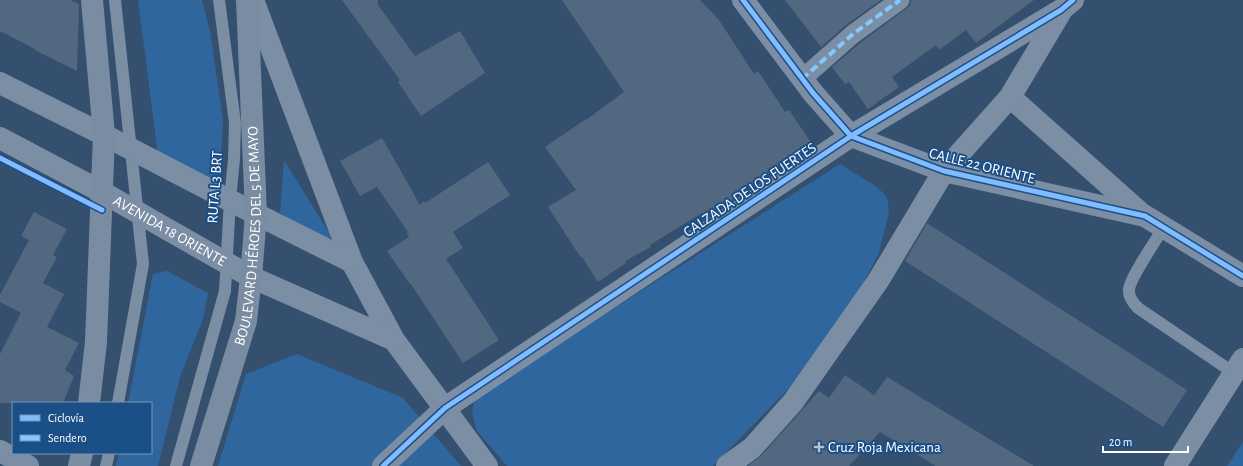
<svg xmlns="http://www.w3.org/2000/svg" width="1243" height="466" font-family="'Alegreya Sans',sans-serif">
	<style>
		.green { fill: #2f669e }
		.building { fill: #526881 }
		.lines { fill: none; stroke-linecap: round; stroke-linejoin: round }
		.service { stroke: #7b8ea4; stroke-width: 12 }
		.pedestrian { stroke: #7b8ea4; stroke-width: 19 }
		.minor { stroke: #7b8ea4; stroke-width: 22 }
		.tertiary { stroke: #7b8ea4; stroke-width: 22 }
		.primary { stroke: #7a8ca1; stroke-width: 22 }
		.quiet { stroke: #80caff; stroke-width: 4; stroke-dasharray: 8 4; stroke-linecap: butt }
		.cycleway-casing { stroke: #1b4f87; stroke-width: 8 }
		.cycleway { stroke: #80bcff; stroke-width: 5 }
		.poi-dot { fill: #b8c2cc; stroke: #1b4f87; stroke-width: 1.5 }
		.labels { text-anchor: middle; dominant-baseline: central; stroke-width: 4; stroke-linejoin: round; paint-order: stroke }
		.street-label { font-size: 15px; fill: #fff; stroke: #1b4f87 }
		.poi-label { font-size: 15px; fill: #fff; stroke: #1b4f87; text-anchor: start }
	</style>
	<rect width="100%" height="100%" fill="#34506e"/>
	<g class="green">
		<polygon points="138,0 202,0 210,31 223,120 219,188 159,162"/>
		<polygon points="284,160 331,236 326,242 296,225 280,213"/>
		<polygon points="840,164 877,187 887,197 889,211 879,253 848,313 800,377 713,466 507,466 477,431 472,413 475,397"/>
		<polygon points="167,271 208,293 203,319 180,377 158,466 116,466 119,453 151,453 151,403 128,403 153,274"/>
		<polygon points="297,354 403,398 461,466 218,466 246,374"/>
		<polygon points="1243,442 1243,466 1227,466"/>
	</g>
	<g class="building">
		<polygon points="0,0 70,0 79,4 77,71 35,50 35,49 0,31"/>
		<polygon points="342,0 378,0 378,5 415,56 460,31 485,73 421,116 398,82 400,80"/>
		<polygon points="562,0 700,0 719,20 754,74 758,71 785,112 789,110 812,144 721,207 705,216 702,213 650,245 651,247 625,261 626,263 598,282 582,257 581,258 548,207 576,190 545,147 586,119 586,120 624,92"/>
		<polygon points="785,0 881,0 846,25 821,47"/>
		<polygon points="911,0 1034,0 976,43 966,30 939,50 936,45 892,77 899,87 868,109 849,82 845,84 832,67 860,43 906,9 910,5"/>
		<polygon points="382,138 420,205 424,201 425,203 488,162 510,195 453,232 463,248 446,259 499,340 463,363 411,284 410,284 387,251 409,237 407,233 408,232 377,187 360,196 340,161"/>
		<polygon points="34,212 67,229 53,255 57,257 43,283 64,294 47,327 79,343 65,370 74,376 63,403 0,403 0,354 21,313 0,302 0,295 29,240 21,236"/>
		<polygon points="927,223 1187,390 1163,427 905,261"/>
		<polygon points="845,375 874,395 887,377 1034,466 936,466 880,432 849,466 748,466 761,456 819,391 829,398"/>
	</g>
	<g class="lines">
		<g class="service">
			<polyline points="115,0 143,264 118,403"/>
			<path d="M1163,228C1156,241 1131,276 1129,289C1128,297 1133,303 1138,308L1234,373"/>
			<polyline points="106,466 109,453"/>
			<polyline points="176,466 225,291 230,200 234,159 235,123 219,0"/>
		</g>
		<polyline class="pedestrian" points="802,79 853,34 900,0"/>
		<g class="minor">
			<polyline points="743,0 813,93 851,136 944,171 1145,216 1243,276"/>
			<polyline points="0,83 104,135"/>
			<polyline points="1010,97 1144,216"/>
			<polyline points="0,138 102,192"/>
			<polyline points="0,451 28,466"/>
			<polyline points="383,466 445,408 851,136 1061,10 1073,0"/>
			<polyline points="727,466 752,448 793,402 878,281 944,171 1010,97 1060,13"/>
			<polyline points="1175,466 1243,359"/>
		</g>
		<g class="tertiary">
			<polyline points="253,0 352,262 394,340 487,466"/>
			<polyline points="104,135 256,214 352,262"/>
			<path id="s1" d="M102,192L251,277L394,340"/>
		</g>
		<g class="primary">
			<polyline points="89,403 96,342 104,135 92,0"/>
			<polyline points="79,466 82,453"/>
			<path id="s2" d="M201,466L246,321L251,277L256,214L247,0"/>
		</g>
		<polyline class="quiet" points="802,79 853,34 900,0"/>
		<defs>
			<g id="cycleway">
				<polyline points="743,0 813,93 851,136 944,171 1145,216 1243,276"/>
				<polyline points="0,158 102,210"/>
				<polyline points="383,466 445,408 851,136 1061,10 1073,0"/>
			</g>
		</defs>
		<use href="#cycleway" class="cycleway-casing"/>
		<use href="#cycleway" class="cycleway"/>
	</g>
	<path class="poi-dot" d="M817 441h4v4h4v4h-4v4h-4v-4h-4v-4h4z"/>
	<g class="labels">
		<g class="street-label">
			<text transform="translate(982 166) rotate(14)">CALLE 22 ORIENTE</text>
			<text transform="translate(215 187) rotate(-86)">RUTA L3 BRT</text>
			<text transform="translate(750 190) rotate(-34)">CALZADA DE LOS FUERTES</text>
			<text stroke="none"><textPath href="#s1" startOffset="78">AVENIDA 18 ORIENTE</textPath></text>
			<text stroke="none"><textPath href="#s2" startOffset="237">BOULEVARD HÉROES DEL 5 DE MAYO</textPath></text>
		</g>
		<g class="poi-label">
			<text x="828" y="447">Cruz Roja Mexicana</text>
		</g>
	</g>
	<rect x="12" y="402" width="140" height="52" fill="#1b4f87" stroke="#7695b7"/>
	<rect x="20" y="415" width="20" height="6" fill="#80bcff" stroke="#7695b7"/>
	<text x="48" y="422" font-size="12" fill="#ffffff">Ciclovía</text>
	<rect x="20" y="435" width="20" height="6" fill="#80caff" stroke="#7695b7"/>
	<text x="48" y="442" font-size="12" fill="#ffffff">Sendero</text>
	<path d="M1103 446v6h85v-6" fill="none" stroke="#ffffff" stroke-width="2"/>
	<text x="1109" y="446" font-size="12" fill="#ffffff" stroke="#1b4f87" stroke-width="3" paint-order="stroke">20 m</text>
</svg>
